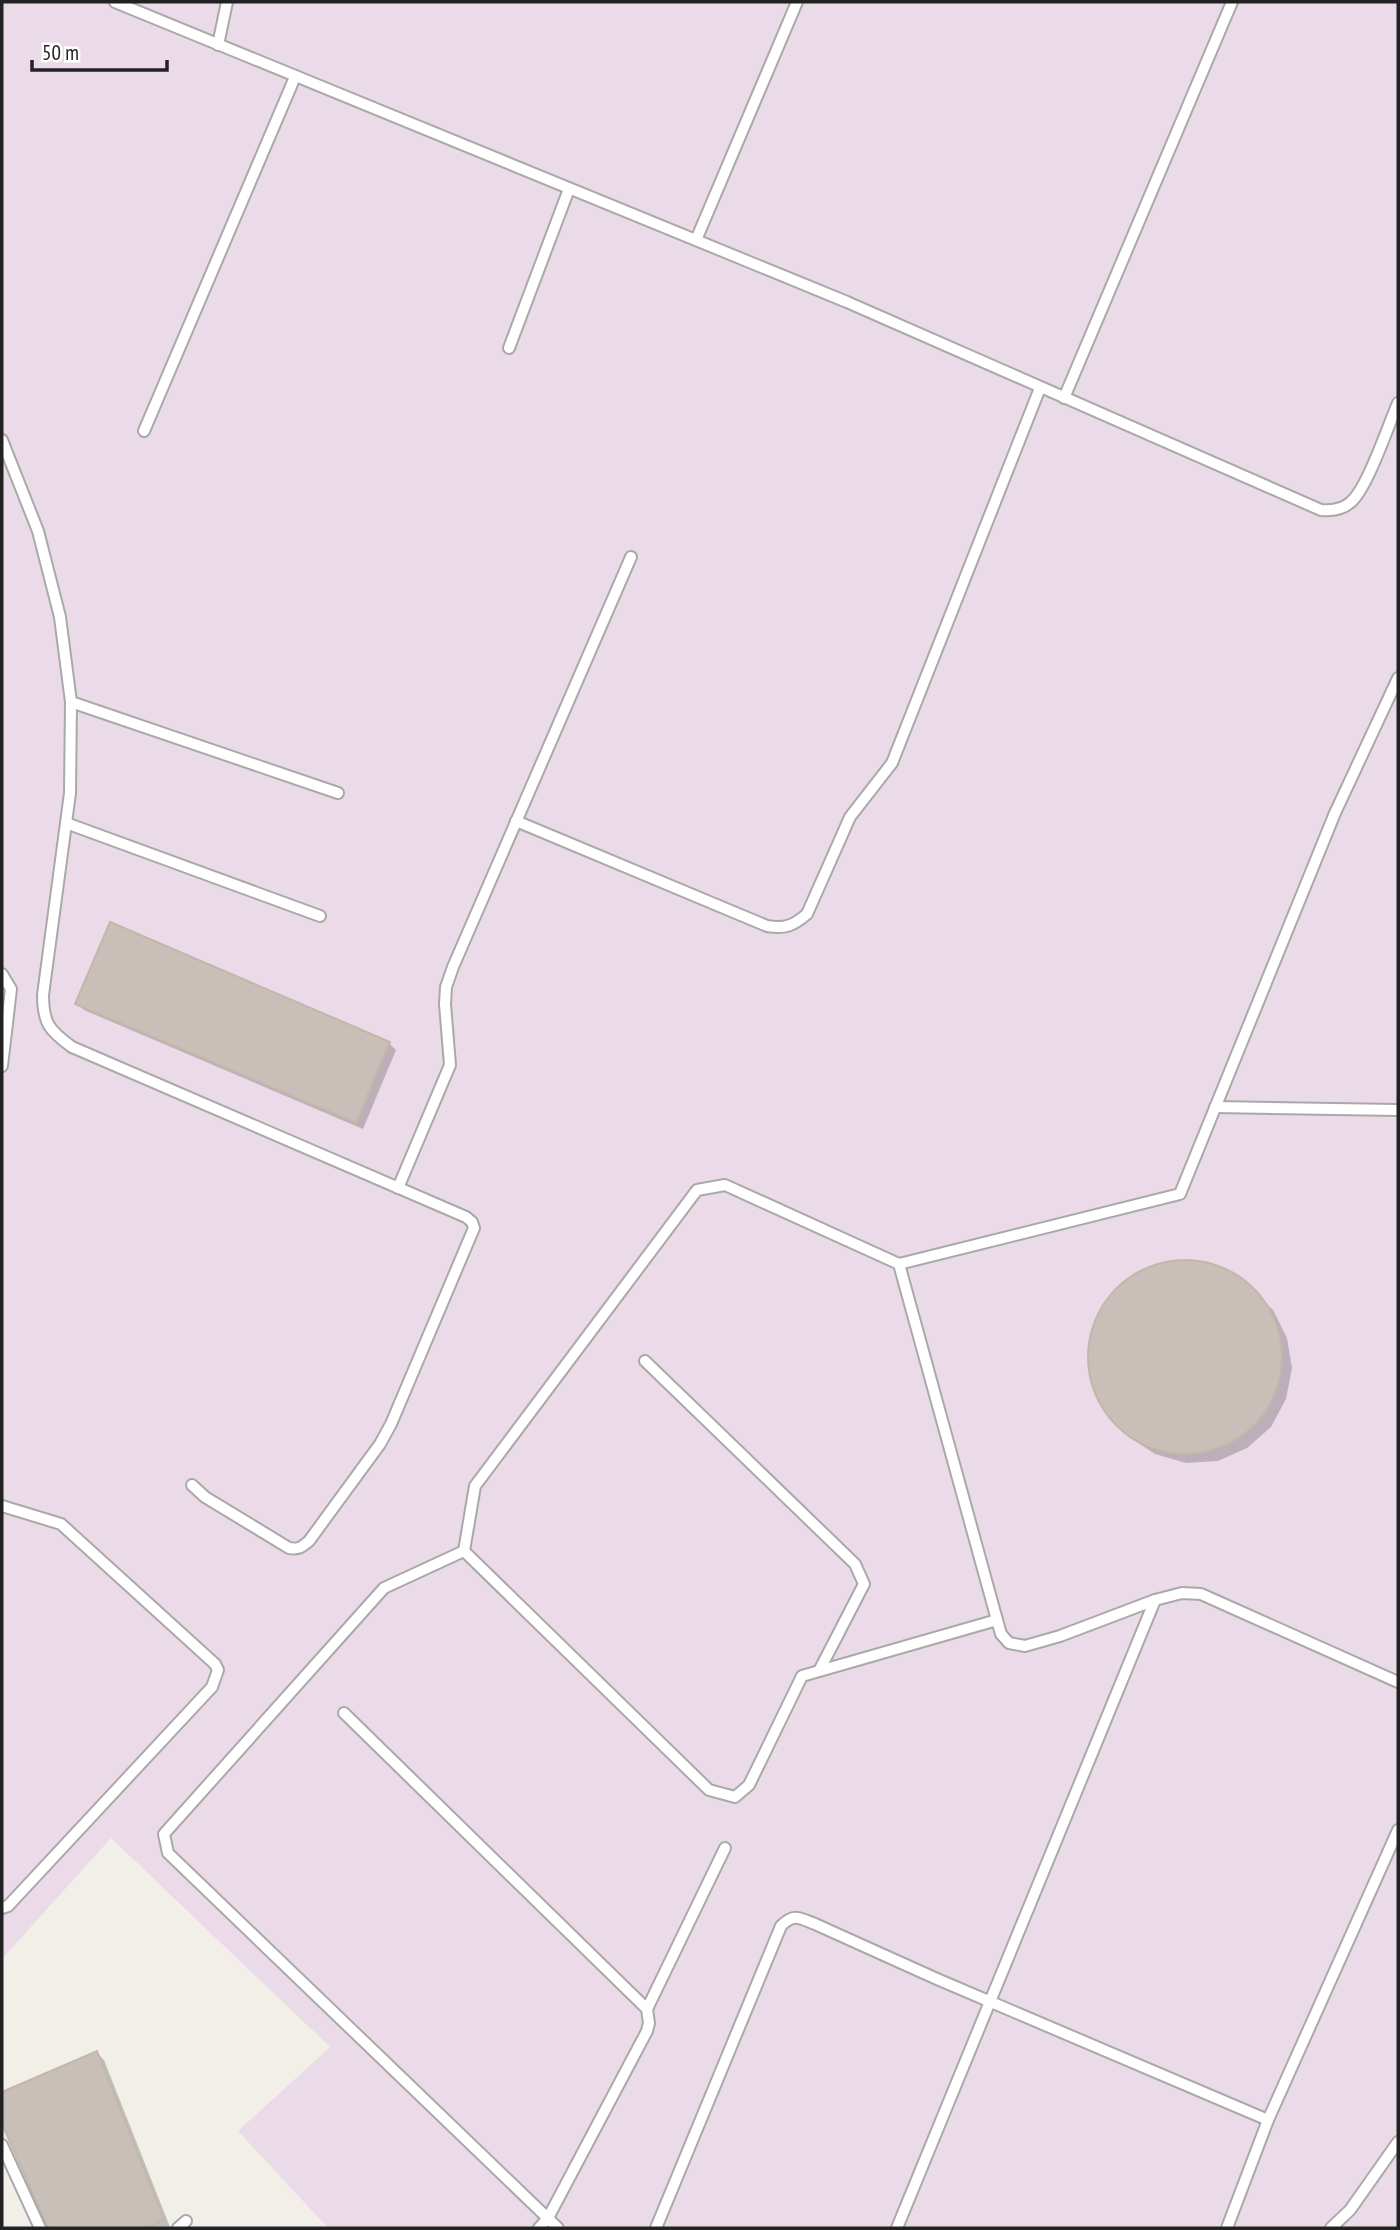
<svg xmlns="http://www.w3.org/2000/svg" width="1400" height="2230" font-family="'PT Sans Narrow',sans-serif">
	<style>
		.industrial { fill: #ebdbe8 }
		.shadow { fill: #0003 }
		.building { fill: #c7bfb8; stroke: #c4b6ab; stroke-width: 2 }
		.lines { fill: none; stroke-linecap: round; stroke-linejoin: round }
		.lane-casing { stroke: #a9a9a9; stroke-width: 14 }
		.lane { stroke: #fff; stroke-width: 10 }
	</style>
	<rect width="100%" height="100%" fill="#f2efe9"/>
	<polygon class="industrial" points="2,2 1398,2 1398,2228 328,2228 238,2131 330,2047 111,1838 2,1959"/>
	<g class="shadow">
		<polygon points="77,1003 389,1043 396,1050 363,1129 84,1010"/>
		<polygon points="1181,1261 1212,1264 1240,1278 1273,1310 1287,1338 1292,1368 1286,1399 1271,1427 1247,1448 1218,1461 1186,1463 1155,1454 1128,1436 1118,1426 1099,1399 1090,1369 1092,1336 1104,1306 1124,1283 1151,1267"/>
		<polygon points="97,2053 104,2060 170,2227 167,2228 50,2228 2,2119 2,2094"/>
	</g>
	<g class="building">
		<polygon points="110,922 390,1042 356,1123 75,1004"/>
		<circle cx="1185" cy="1357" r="97"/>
		<polygon points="97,2051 164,2219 148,2228 48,2228 2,2124 2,2092"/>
	</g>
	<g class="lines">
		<defs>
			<g id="lane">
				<path d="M115,2L847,302L1321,510C1332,511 1344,509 1352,501C1368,486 1388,426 1398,403"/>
				<polyline points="218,45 227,2"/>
				<polyline points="696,240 797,2"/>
				<polyline points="509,348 569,189"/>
				<polyline points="1064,398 1232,2"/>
				<polyline points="144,431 295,77"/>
				<path d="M2,440L38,531L60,617L71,702L70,793L43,995C43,1024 50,1031 72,1047L466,1217L472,1222L474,1228L391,1424L380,1444L309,1541C302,1547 298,1550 289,1548L205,1497L192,1485"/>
				<polyline points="71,702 338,793"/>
				<path d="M516,821L767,926C785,929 793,926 807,914L850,817L892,763L1040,388"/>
				<polyline points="66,823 320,916"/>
				<polyline points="2,974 11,989 2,1066"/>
				<polyline points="1215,1107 1398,1110"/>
				<polyline points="398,1188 450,1065 445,1004 446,987 453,967 631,557"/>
				<polyline points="899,1264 997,1620 1001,1634 1009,1643 1025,1646 1060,1636 1155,1600 1182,1593 1201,1594 1398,1682"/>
				<polyline points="645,1361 855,1564 864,1584 819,1671"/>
				<polyline points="2,1506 61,1524 215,1664 218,1670 212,1687 8,1906 2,1908"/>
				<polyline points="464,1551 475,1486 697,1190 725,1185 899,1264 1180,1194 1335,813 1398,678"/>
				<polyline points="464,1551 384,1588 164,1834 168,1853 558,2228"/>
				<polyline points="464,1551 709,1790 735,1797 749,1785 802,1676 997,1620"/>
				<polyline points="344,1713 647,2009 649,2023 647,2031 548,2218 539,2228"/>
				<polyline points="647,2009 725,1848"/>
				<polyline points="2,2145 40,2228"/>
				<polyline points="178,2228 186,2221"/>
				<path d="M656,2228L781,1926C794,1913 799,1918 815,1924L937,1979L1268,2120"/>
				<polyline points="897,2228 1155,1600"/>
				<polyline points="1227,2228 1268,2120 1398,1830"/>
				<polyline points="1331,2228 1350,2210 1398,2142"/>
			</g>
		</defs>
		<use href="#lane" class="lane-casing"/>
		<use href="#lane" class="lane"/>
	</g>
	<rect width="1400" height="2230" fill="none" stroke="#222222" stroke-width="7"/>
	<path d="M32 60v10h135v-10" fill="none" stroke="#222222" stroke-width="3.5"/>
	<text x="42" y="60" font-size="21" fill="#222222" stroke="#ffffff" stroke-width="5" paint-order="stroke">50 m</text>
</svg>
